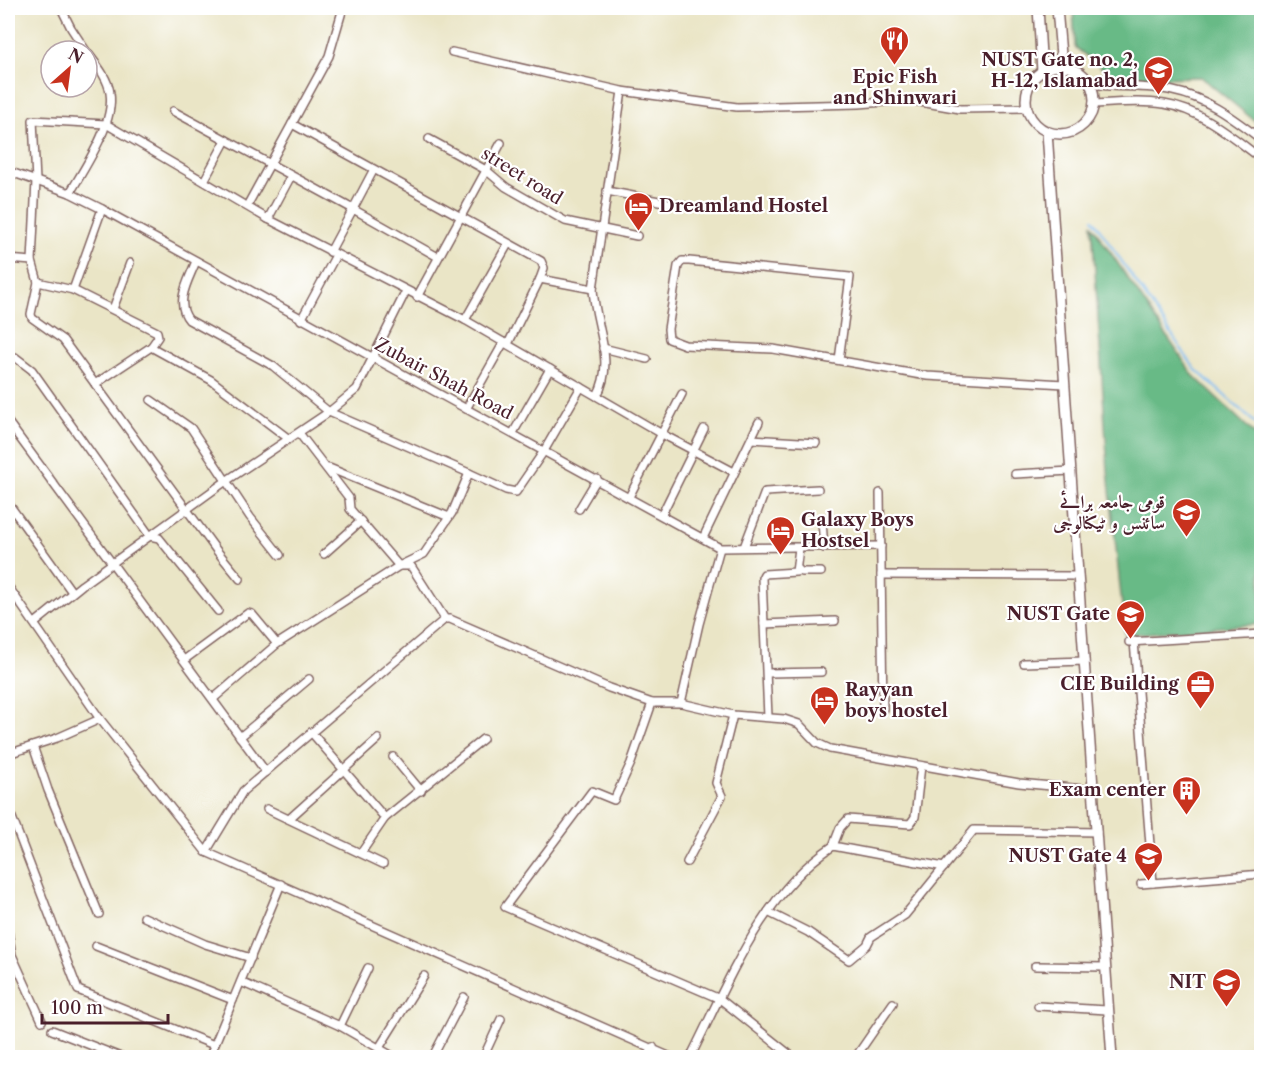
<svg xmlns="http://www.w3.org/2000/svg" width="1269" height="1065" font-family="'Libre Caslon Text',Amiri,serif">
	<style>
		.forest { fill: #68ba86; stroke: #596c58; stroke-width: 1.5 }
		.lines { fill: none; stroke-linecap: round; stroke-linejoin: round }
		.stream { stroke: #80bdf3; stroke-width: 2 }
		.street-casing { stroke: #826461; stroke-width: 10 }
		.secondary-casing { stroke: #826461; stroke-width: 12 }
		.street { stroke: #fff; stroke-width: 7 }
		.secondary { stroke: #fff; stroke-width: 9 }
		.labels { text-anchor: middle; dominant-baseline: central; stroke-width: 4.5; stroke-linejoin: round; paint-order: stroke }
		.poi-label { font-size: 18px; font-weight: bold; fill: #4a1f2b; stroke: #fff; text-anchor: end }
		.street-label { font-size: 18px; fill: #4a1f2b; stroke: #fff }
	</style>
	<rect width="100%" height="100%" fill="#fff"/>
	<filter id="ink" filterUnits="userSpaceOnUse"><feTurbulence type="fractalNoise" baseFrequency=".0167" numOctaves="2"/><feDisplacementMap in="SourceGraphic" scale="12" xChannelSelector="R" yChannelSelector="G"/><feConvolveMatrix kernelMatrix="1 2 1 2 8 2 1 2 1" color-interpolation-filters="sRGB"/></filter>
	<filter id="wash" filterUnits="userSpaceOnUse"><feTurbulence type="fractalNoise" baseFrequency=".008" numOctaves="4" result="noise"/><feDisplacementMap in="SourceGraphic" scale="24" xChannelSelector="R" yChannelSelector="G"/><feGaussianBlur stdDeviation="1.35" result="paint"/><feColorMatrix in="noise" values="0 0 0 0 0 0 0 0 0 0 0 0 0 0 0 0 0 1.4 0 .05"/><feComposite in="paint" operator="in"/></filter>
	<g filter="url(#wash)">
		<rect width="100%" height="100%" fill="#eae5c6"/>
		<g class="forest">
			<polygon points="1073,8 1261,8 1261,126 1201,77 1116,79 1075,47"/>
			<polygon points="1092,225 1193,375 1261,440 1261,624 1125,635 1108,471"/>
		</g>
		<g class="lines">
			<polyline class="stream" points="1093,219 1195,369 1262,429"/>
		</g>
	</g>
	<g filter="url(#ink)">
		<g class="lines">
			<defs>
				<g id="street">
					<polyline points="61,8 71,28 86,51"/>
					<polyline points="452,52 622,91 737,107 859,104 909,100 960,109 1027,108"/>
					<path d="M1089,84C1117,88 1146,85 1173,91C1208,98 1234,119 1262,140"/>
					<path d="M1093,104C1116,103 1141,100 1164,104C1202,110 1232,137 1262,159"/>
					<polyline points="173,111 353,209 373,171"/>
					<polyline points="292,124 541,261 544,268 540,279 593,289"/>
					<polyline points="429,139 486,170 506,187 565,221 637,236"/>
					<polyline points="8,171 70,193 102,209 720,548 881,546"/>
					<polyline points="204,181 226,140"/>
					<polyline points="607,191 690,207"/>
					<path d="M70,193C85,167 115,123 110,93C108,78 96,64 87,52"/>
					<polyline points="247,206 329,56 343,8"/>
					<polyline points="268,219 291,176"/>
					<polyline points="330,252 353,209 438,257"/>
					<polyline points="8,259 32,261"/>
					<path d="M196,261C189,280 174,302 189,320L273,366L329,412L469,473"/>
					<polyline points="38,282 73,290 157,332 158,337 151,347 211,380 289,439"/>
					<polyline points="73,290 102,209"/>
					<polyline points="417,297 501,143"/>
					<polyline points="113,309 130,263"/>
					<polyline points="301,320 336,255"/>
					<polyline points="465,320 508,244"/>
					<polyline points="508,344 540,279"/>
					<polyline points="603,348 647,359"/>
					<polyline points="8,355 15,357 32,370 150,536 159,538 218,611"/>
					<polyline points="839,360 850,277 689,261 682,261 678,266 668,329 669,339 685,345 773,349 927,376 1064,384"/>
					<polyline points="95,384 151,347"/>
					<path d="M597,396C616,361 595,326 593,289L622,91"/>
					<polyline points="151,400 191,428 250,517 280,555"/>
					<polyline points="466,409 504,342"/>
					<polyline points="8,422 266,772"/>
					<polyline points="299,433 349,498 350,509 399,566 411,566 445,619"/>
					<polyline points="513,433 550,369"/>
					<polyline points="752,439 816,443"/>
					<polyline points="329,468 449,517"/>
					<polyline points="1015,474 1071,471"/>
					<polyline points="880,493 883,709"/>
					<polyline points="629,497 682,394"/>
					<polyline points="8,503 72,592"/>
					<polyline points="579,509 597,479"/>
					<polyline points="662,514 704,429"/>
					<polyline points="822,521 824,548"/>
					<polyline points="703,538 759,422"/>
					<polyline points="744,547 765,492 818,489"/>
					<polyline points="324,554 361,521"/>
					<polyline points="798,569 801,572 821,572"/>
					<polyline points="881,575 1078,576"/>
					<polyline points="240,579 217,551 63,340 32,318 31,314 38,282 32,261 36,181 33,120 106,124 268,219 465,320 662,434 734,472"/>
					<polyline points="8,586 100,719 206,852 673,1058"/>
					<polyline points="35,623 82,585 226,481 329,412 357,389 406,291"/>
					<polyline points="764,624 835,621"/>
					<polyline points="1134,641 1153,883"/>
					<polyline points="1129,642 1262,634"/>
					<polyline points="184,660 248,613 252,614 277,644"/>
					<polyline points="1024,663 1085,661"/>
					<polyline points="768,673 821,672"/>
					<polyline points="213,699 277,644 399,566 424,554 452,513 469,473 506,490 516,492 544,451 581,387"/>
					<polyline points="652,703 631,763 614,800 592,791 505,907 720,999 794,1058"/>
					<polyline points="681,703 699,624 720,548"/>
					<polyline points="768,717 762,578 764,574 796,572 799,548"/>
					<polyline points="311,732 385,818"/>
					<polyline points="240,737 309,679"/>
					<polyline points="33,746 48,790 99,914"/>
					<polyline points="8,754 57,738 100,719"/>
					<polyline points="393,757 421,791"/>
					<polyline points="8,807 78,990 214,1045"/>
					<polyline points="267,809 383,864"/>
					<polyline points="289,819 378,739"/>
					<polyline points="833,846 840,828 848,819 910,824 915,817 921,766"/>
					<polyline points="206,852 243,791 445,619 450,619 609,688 652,703 681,703 733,715 784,719 799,724 817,743 830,749 1019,783 1094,790"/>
					<polyline points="361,853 385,818 483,739"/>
					<polyline points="687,862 722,796 716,783 733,715"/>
					<polyline points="1141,884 1262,874"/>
					<polyline points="768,912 808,932 849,960 867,945 871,937 905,915 974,830 1097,832"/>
					<polyline points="144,917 205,944 251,958"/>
					<polyline points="8,931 12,955 42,1021"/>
					<polyline points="96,946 233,1000"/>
					<polyline points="1035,966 1106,967"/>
					<polyline points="241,982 340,1026 396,1058"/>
					<polyline points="1038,1006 1107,1010"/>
					<polyline points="340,1026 368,968"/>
					<polyline points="52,1030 123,1058"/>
					<polyline points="379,1048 424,976"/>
					<polyline points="209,1058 281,884"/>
					<polyline points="432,1058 464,997"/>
					<polyline points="483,1058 501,1019"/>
					<polyline points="648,1058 653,1047"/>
					<path d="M690,1058C728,983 761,894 833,846L944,867"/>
					<polyline points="855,1058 893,1003"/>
				</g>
				<g id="secondary">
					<polyline points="1038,8 1042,71"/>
					<polyline points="1057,8 1062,67"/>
					<circle cx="1060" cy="100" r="34"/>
					<polyline points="1047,132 1112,1058"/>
				</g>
			</defs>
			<use href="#street" class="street-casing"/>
			<use href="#secondary" class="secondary-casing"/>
			<use href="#street" class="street"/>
			<use href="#secondary" class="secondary"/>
		</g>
	</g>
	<defs>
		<symbol id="restaurant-pin" viewBox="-11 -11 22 30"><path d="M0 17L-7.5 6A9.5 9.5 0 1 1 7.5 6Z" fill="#c8321e" stroke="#fff"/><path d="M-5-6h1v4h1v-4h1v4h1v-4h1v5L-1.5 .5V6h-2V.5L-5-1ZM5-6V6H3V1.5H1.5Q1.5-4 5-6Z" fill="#fff"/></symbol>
		<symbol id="university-pin" viewBox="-11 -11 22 30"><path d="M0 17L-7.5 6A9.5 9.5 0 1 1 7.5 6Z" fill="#c8321e" stroke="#fff"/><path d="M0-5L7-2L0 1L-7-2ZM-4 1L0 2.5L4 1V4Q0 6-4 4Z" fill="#fff"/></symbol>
		<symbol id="hotel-pin" viewBox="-11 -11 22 30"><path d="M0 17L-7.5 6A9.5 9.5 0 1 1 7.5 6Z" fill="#c8321e" stroke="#fff"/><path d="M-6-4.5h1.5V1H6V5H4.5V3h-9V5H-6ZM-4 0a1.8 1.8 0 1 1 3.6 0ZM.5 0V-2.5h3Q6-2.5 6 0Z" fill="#fff"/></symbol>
		<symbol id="office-pin" viewBox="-11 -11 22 30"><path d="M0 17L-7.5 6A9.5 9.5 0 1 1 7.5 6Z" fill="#c8321e" stroke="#fff"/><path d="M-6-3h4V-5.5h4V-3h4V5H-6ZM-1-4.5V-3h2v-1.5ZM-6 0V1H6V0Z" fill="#fff"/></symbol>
		<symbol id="building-pin" viewBox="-11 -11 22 30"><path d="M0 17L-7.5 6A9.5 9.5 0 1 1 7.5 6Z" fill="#c8321e" stroke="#fff"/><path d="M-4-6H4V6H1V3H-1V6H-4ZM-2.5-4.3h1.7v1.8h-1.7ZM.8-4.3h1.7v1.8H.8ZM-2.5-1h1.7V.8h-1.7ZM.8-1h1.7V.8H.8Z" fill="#fff"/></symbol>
	</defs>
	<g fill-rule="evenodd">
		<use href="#restaurant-pin" x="878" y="24" width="33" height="45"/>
		<use href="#university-pin" x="1142" y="54" width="33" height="45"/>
		<use href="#hotel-pin" x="622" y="190" width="33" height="45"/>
		<use href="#university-pin" x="1170" y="496" width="33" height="45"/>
		<use href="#hotel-pin" x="764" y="514" width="33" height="45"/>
		<use href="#university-pin" x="1114" y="598" width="33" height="45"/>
		<use href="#office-pin" x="1184" y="668" width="33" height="45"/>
		<use href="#hotel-pin" x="808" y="684" width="33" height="45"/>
		<use href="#building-pin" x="1170" y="774" width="33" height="45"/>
		<use href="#university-pin" x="1132" y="840" width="33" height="45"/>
		<use href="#university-pin" x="1210" y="966" width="33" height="45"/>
	</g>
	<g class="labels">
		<g class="poi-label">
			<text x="1138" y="60">NUST Gate no. 2,<tspan x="1138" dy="21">H-12, Islamabad</tspan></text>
			<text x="895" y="77" text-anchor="middle">Epic Fish<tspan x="895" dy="21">and Shinwari</tspan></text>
			<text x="659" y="206" text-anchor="start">Dreamland Hostel</text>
			<text x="1165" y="502">قومی جامعہ برائے<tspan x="1165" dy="21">سائنس و ٹیکنالوجی</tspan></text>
			<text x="801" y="520" text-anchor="start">Galaxy Boys<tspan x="801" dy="21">Hostsel</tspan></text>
			<text x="1110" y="614">NUST Gate</text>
			<text x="1179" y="684">CIE Building</text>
			<text x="845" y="690" text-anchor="start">Rayyan<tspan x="845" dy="21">boys hostel</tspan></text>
			<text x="1166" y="790">Exam center</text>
			<text x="1127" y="856">NUST Gate 4</text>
			<text x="1206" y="982">NIT</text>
		</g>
		<g class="street-label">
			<text transform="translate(522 176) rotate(32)">street road</text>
			<text transform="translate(444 379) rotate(28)">Zubair Shah Road</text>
		</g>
	</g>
	<rect width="1269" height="1065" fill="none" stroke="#fff" stroke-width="30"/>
	<g transform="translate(69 69) rotate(28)"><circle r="28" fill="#ffffff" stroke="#b7a5aa" stroke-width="1.5"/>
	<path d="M0-4.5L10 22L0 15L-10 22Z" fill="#c8321e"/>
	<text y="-9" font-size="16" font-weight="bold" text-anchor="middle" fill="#4a1f2b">N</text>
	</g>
	<path d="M42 1014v9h126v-9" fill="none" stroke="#4a1f2b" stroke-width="3"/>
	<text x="51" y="1014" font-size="18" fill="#4a1f2b" stroke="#ffffff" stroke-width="4.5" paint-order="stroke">100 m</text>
</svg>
